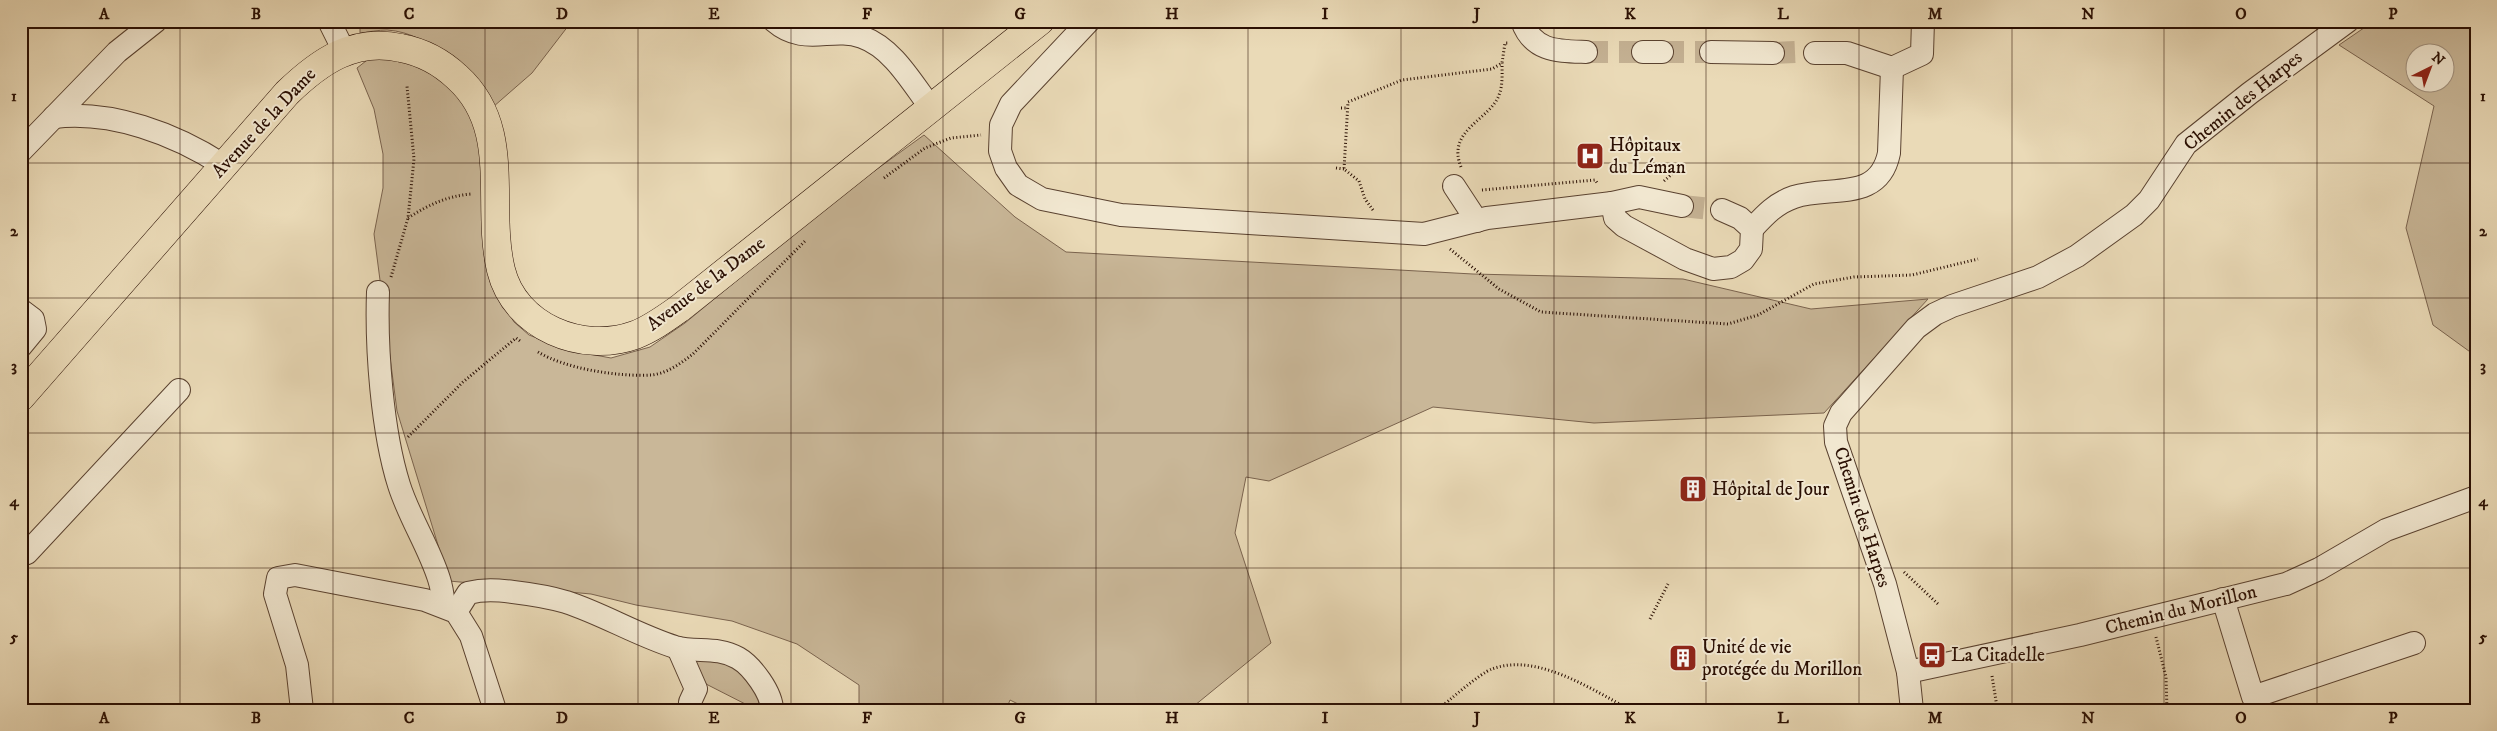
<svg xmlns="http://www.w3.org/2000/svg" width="2497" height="731" font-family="'IM FELL DW Pica',serif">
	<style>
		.green { fill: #c9b798; stroke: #7a634e; fill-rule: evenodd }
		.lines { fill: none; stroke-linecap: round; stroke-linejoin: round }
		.minor-tunnel { stroke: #c4b193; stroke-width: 22; stroke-dasharray: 22 11; stroke-linecap: butt }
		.minor-casing { stroke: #5a4230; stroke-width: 24 }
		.major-casing { stroke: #2a0f03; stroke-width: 29 }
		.path { stroke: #2a0f03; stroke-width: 3; stroke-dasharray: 1 2.5; stroke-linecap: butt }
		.minor { stroke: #f1e7d0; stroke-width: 22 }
		.major { stroke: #eadab7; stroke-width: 28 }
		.grid { fill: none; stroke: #2a0f03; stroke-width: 1; stroke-opacity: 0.55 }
		.labels { text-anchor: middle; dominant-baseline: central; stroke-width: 4; stroke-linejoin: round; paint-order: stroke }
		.street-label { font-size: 19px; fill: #2a0f03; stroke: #f1e7d0 }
		.poi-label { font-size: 19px; fill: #2a0f03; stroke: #f1e7d0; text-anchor: start }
		.neatline { fill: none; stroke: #2a0f03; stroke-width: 2 }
		.grid-label { font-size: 16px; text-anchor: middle; font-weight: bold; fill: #2a0f03 }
	</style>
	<rect width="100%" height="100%" fill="#eadab7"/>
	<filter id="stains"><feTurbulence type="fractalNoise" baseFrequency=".004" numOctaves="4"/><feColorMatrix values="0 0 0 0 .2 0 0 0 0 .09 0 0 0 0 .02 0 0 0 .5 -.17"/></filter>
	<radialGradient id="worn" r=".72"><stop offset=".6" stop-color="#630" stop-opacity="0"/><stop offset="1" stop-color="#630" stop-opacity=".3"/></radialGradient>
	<g class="green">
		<path d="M360,21H572L532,73L493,107C464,76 434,33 387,30C378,30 369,32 360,33Z"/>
		<path d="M2374,21H2476V353L2473,354L2433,325L2406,228L2434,106L2339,45ZM2444,52V82H2414V52Z"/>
		<polygon points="371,57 398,58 438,75 470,111 483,153 485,260 491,284 514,322 529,335 568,350 611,358 650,347 685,323 837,198 924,135 1015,217 1066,252 1473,274 1683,279 1811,309 1928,299 1824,413 1594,423 1433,407 1269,481 1246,477 1235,533 1271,643 1189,710 1030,710 1010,700 1006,710 859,710 859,685 797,644 732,621 636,605 591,594 449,581 397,411 374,234 383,188 383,154 374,109 357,68"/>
		<polygon points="689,656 728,658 760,698 757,710 706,684"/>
	</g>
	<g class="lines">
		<g class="minor-tunnel">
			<polyline points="1586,52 1643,52"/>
			<polyline points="1662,52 1711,52"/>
			<polyline points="1773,53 1795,52"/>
			<polyline points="1682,206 1722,210"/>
		</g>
		<defs>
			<g id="minor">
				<polyline points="329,21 344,51"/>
				<path d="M774,21C804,47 831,26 862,37C893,48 912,83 931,108"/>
				<polyline points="1089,21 1011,104 1001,125 1000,151 1006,168 1018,185 1042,199 1121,215 1424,234 1487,218 1612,203"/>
				<path d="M1522,21C1533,52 1558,51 1586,52"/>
				<polyline points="1643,52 1662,52"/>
				<polyline points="1711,52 1773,53"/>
				<polyline points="1815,53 1847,53 1892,68 1922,54 1923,21"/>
				<path d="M54,117C112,110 175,134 223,165"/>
				<polyline points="21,151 117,52 156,21"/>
				<polyline points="1454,186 1477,221"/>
				<polyline points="1682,206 1639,197 1612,203 1615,218 1624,226 1685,259 1713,269 1731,267 1743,260 1751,249 1752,229 1740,218 1722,210"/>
				<path d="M1752,229C1765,215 1776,203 1794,197C1830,185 1879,203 1889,153L1892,68"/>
				<path d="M378,292C376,348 382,431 399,485C409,517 429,547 439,579C442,588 443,597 444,606"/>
				<polyline points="21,310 33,319 35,329 21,346"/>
				<polyline points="21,555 27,553 179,390"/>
				<polyline points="2223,599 2253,697 2414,643"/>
				<path d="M456,612L468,593C484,589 497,590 513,592C530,594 549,597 566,602C603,614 637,635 675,647C696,653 717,646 738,658C752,666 772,693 772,710"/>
				<polyline points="678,648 696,689 690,702"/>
				<polyline points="1908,672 2080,635 2286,584 2319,569 2386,530 2476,497"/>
				<polyline points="302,710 297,665 275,594 278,578 295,575 425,600 456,612 471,636 495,710"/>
				<polyline points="1912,710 1908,672 1885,584 1836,442 1835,426 1841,413 1916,328 1935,314 1952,306 2038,277 2077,256 2134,215 2149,200 2186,144 2250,93 2348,21"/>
			</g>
			<path id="major" d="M21,397L287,93C319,62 354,37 401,48C422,52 441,62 457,77C514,128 485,204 501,270C515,327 582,354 635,335C651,329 666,318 680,308L1040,21"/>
		</defs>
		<use href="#minor" class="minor-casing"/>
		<use href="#major" class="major-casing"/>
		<g class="path">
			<polyline points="1341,108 1348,108"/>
			<path d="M1461,167C1446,130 1490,120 1499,95C1503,85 1502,73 1502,63"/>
			<polyline points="1336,168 1344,169"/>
			<polyline points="884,178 925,148 951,138 981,135"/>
			<polyline points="1664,181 1673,173"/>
			<polyline points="1482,190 1595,180 1598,184"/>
			<polyline points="1373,210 1365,199 1359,181 1344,169 1348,102 1402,80 1492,69 1502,63 1505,43 1509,43"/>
			<path d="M408,218C428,205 447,196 471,194"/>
			<polyline points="1450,249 1499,289 1541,312 1728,324 1758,315 1814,284 1854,277 1912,275 1978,259"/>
			<polyline points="391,277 408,218 414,159 407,86"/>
			<path d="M538,352C566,369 619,377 652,375C668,373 681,363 693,354L805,241"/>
			<polyline points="408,437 463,382 516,338 520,341"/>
			<polyline points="1904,572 1939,605"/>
			<polyline points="1650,619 1668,584"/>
			<polyline points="2156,637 2166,677 2167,710"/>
			<polyline points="1992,676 1997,707"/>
			<path d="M1437,710C1449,701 1480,673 1492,669C1537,652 1592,690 1631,710"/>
			<polyline points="2223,710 2224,704"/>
		</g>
		<use href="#minor" class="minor"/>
		<use href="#major" class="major"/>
	</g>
	<path class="grid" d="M180,21V710M333,21V710M485,21V710M638,21V710M791,21V710M943,21V710M1096,21V710M1248,21V710M1401,21V710M1554,21V710M1706,21V710M1859,21V710M2012,21V710M2164,21V710M2317,21V710M21,163H2476M21,298H2476M21,433H2476M21,568H2476"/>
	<defs>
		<symbol id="hospital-square" viewBox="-11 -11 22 22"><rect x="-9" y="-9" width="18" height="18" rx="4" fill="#8f2418" stroke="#f1e7d0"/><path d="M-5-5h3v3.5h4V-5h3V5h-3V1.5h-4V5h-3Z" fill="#fff"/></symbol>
		<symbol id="building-square" viewBox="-11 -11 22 22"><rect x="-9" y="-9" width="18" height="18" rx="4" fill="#8f2418" stroke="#f1e7d0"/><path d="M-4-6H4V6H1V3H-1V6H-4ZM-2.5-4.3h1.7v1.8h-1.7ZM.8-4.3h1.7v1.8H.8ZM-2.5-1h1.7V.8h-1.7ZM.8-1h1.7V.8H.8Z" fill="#fff"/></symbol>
		<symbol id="bus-square" viewBox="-11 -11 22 22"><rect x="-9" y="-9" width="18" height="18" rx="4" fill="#8f2418" stroke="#f1e7d0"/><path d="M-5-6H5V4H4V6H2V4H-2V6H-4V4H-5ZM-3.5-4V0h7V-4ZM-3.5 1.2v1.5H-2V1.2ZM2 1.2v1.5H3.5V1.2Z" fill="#fff"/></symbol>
	</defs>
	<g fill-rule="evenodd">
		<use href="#hospital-square" x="1574" y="140" width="32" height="32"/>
		<use href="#building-square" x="1677" y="473" width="32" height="32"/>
		<use href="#bus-square" x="1916" y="639" width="32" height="32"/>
		<use href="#building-square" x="1667" y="642" width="32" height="32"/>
	</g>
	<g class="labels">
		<g class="street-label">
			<text transform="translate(2243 101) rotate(-39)">Chemin des Harpes</text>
			<text transform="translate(264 123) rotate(-47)">Avenue de la Dame</text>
			<text transform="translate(706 284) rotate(-37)">Avenue de la Dame</text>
			<text transform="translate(1862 517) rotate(72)">Chemin des Harpes</text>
			<text transform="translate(2181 610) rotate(-14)">Chemin du Morillon</text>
		</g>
		<g class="poi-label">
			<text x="1609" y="145">Hôpitaux<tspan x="1609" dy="22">du Léman</tspan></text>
			<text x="1712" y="489">Hôpital de Jour</text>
			<text x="1702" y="647">Unité de vie<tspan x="1702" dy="22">protégée du Morillon</tspan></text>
			<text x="1951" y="655">La Citadelle</text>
		</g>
	</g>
	<rect width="2497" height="731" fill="none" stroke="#eadab7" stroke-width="55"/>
	<g transform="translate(2430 68) rotate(42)"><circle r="24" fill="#f1e7d0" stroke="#a1917e"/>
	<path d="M0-4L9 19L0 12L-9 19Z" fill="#8f2418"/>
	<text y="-8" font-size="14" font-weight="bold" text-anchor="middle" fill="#2a0f03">N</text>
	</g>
	<rect x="28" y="28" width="2442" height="676" class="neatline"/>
	<g class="grid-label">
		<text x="104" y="19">A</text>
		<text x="256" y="19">B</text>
		<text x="409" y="19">C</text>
		<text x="562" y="19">D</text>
		<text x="714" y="19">E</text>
		<text x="867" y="19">F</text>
		<text x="1020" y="19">G</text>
		<text x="1172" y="19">H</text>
		<text x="1325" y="19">I</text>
		<text x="1477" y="19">J</text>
		<text x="1630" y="19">K</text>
		<text x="1783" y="19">L</text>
		<text x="1935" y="19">M</text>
		<text x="2088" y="19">N</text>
		<text x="2241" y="19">O</text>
		<text x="2393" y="19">P</text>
		<text x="14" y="101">1</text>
		<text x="2483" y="101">1</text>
		<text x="14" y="236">2</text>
		<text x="2483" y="236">2</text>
		<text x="14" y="371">3</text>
		<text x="2483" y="371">3</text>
		<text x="14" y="506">4</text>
		<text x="2483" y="506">4</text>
		<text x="14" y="642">5</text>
		<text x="2483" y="642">5</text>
		<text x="104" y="723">A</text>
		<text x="256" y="723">B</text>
		<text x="409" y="723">C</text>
		<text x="562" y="723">D</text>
		<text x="714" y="723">E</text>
		<text x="867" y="723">F</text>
		<text x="1020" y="723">G</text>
		<text x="1172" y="723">H</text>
		<text x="1325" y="723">I</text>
		<text x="1477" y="723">J</text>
		<text x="1630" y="723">K</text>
		<text x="1783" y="723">L</text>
		<text x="1935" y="723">M</text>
		<text x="2088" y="723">N</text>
		<text x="2241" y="723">O</text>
		<text x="2393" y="723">P</text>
	</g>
	<rect width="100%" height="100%" filter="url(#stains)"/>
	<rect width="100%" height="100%" fill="url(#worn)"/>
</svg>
